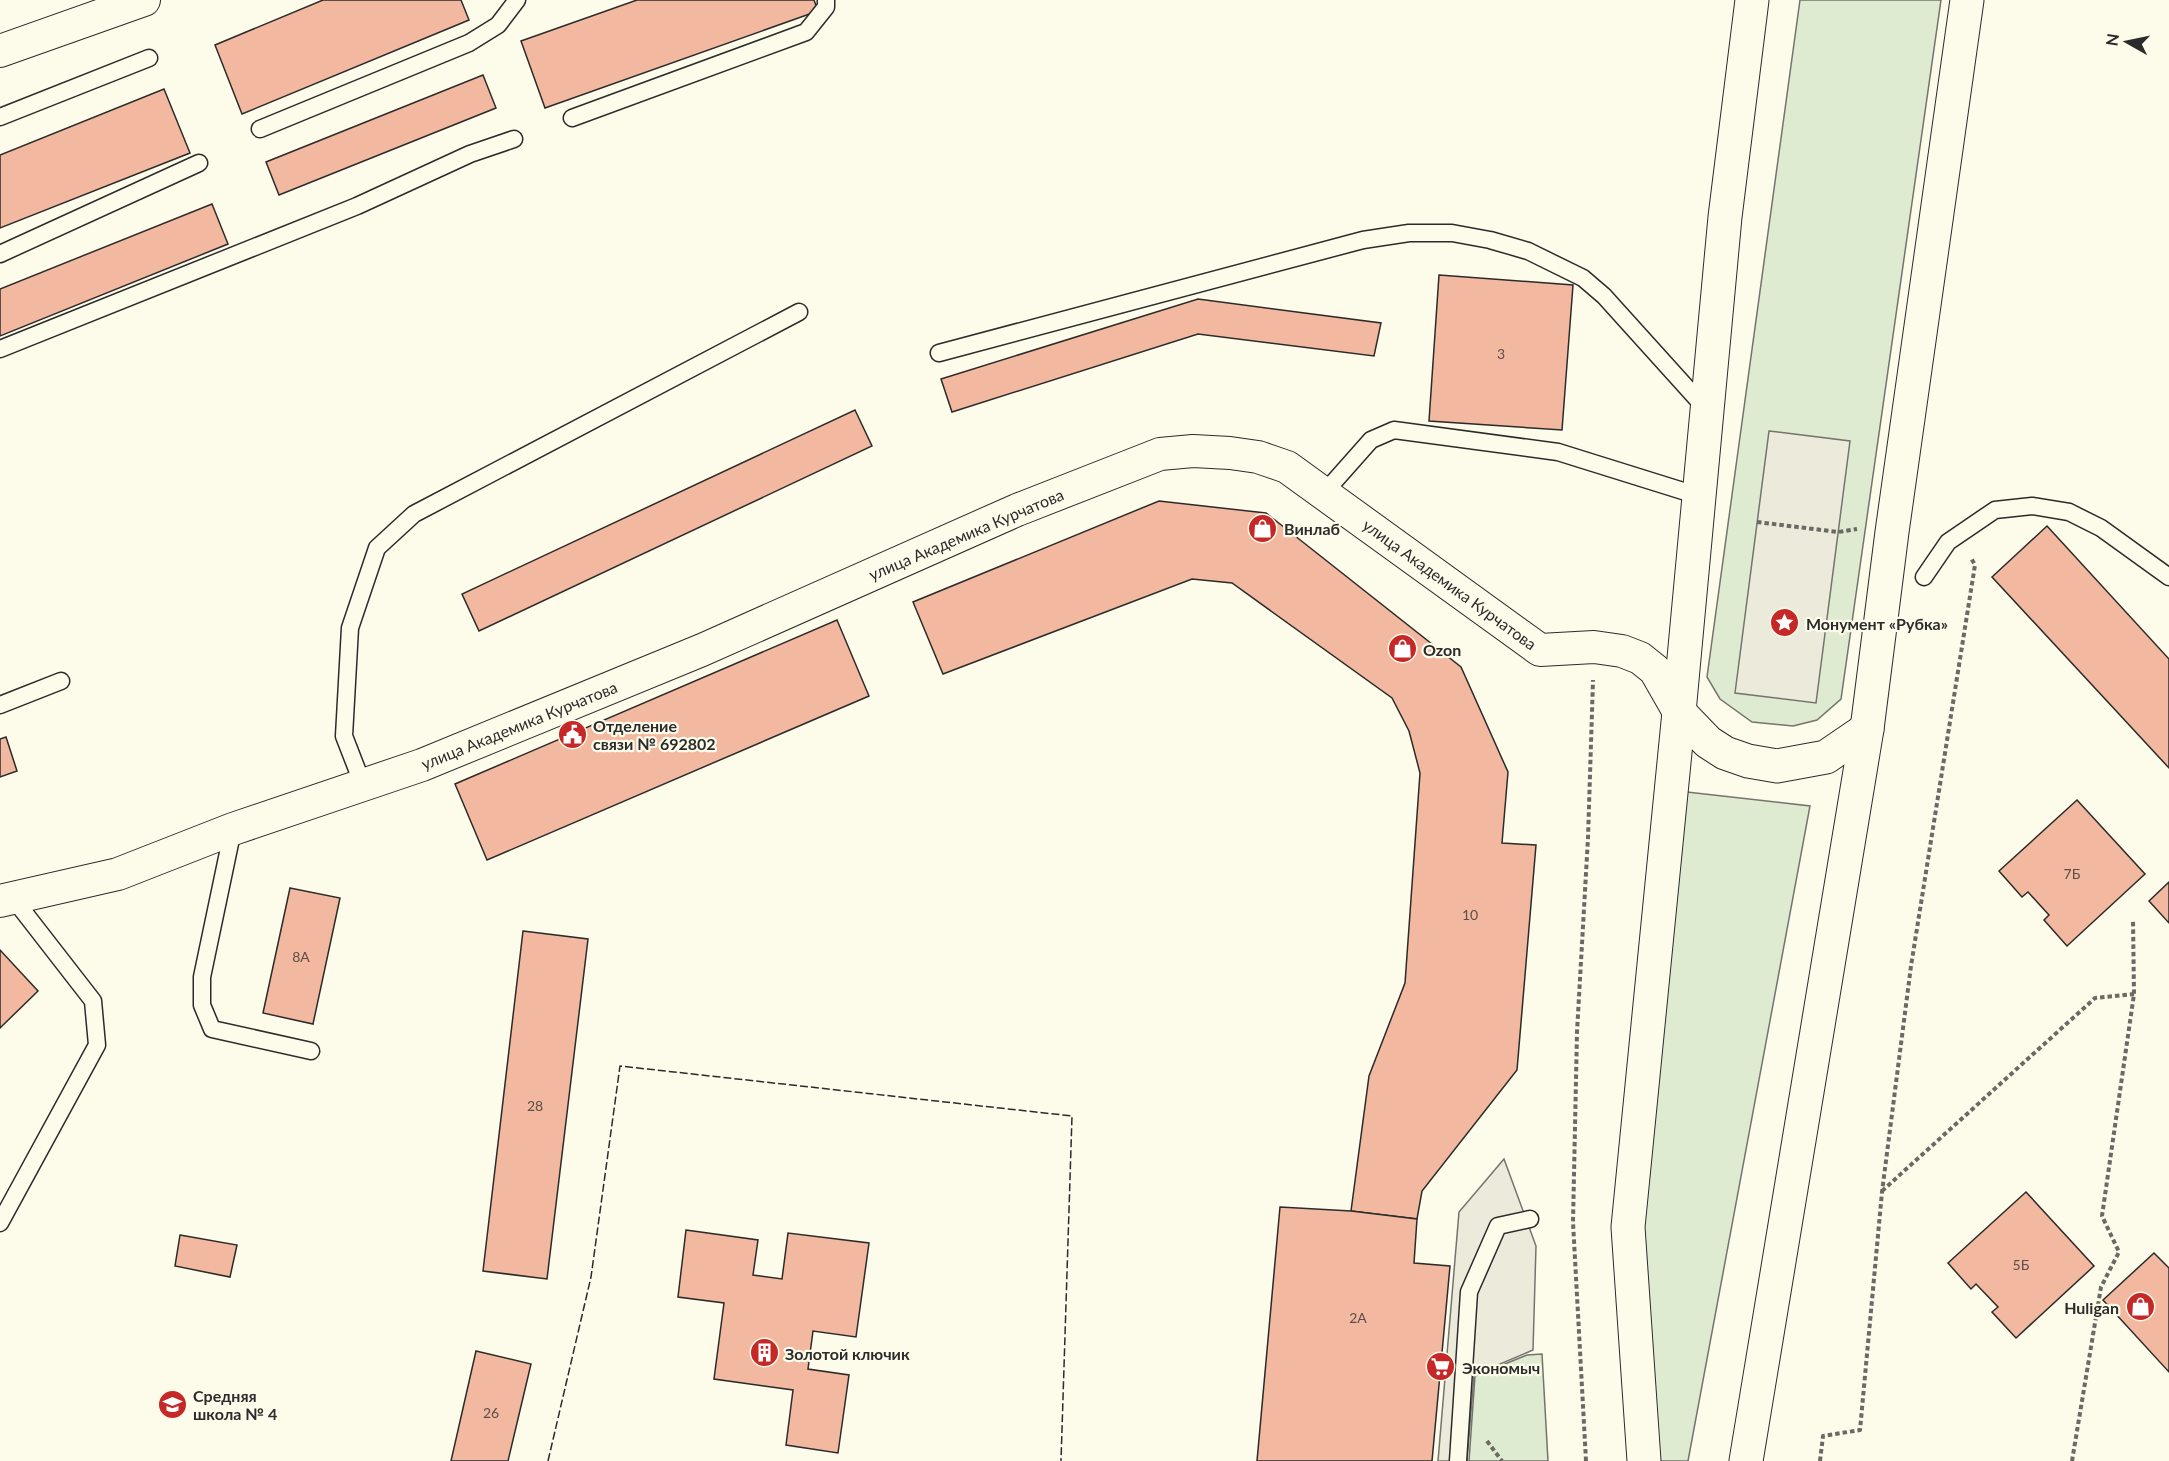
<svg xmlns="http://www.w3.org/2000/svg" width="2169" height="1461" font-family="Lato,sans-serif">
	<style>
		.green { fill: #deebd1; stroke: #74746e; stroke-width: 1.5 }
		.parking { fill: #eceadb; stroke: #74746e; stroke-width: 1.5 }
		.building { fill: #f2b8a0; stroke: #2b2b2b; stroke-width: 1.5 }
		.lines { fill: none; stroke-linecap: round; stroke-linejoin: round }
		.lane-casing { stroke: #2b2b2b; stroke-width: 19 }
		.street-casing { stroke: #2b2b2b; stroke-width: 34 }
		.primary-casing { stroke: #2b2b2b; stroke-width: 35 }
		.path { stroke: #6a6964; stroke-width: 4; stroke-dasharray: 4.5 3; stroke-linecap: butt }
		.lane { stroke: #fdfbea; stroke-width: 16 }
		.street { stroke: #fdfbea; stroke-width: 32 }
		.primary { stroke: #fdfbea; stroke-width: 33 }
		.fence { stroke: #2b2b2b; stroke-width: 1.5; stroke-dasharray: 8 3; stroke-linecap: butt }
		.labels { text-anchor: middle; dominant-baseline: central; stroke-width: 4.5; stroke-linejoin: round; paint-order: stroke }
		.number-label { font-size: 14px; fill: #5d4e48 }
		.poi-label { font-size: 16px; font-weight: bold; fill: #2b2b2b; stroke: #fdfbea; text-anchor: start }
		.street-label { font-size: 16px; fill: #2b2b2b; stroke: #fdfbea }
	</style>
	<rect width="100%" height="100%" fill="#fdfbea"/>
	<g class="green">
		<polygon points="1800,0 1941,0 1841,699 1817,720 1793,726 1752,722 1720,699 1707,677"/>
		<polygon points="1678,791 1810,806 1688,1461 1660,1461 1637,1242"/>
		<polygon points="1542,1354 1548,1461 1469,1461 1475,1376 1527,1355"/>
	</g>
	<g class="parking">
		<polygon points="1769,431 1850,441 1816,703 1735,693"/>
		<polygon points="1504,1159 1536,1246 1533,1350 1474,1375 1467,1461 1438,1461 1459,1212"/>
	</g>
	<g class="building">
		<polygon points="323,0 461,0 469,20 242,114 215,45"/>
		<polygon points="637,0 814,0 818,11 545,108 521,41"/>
		<polygon points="483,75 496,108 279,195 266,162"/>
		<polygon points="164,89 190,153 0,228 0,155"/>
		<polygon points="212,204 228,244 0,336 0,289"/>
		<polygon points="1439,275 1573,285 1562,430 1429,421"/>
		<polygon points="1198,299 1381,323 1374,356 1198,334 952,412 941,379"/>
		<polygon points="855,410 872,446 479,631 462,594"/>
		<polygon points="1159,501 1266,513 1461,667 1508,772 1502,843 1536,845 1517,1070 1422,1191 1417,1219 1351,1211 1369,1076 1405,983 1420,773 1409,731 1392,698 1232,583 1192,579 943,674 913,602"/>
		<polygon points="2047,526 2169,659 2169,768 1992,577"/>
		<polygon points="837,620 869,696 487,860 455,784"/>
		<polygon points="6,737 17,771 0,777 0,739"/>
		<polygon points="2077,800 2145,874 2067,946 2044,920 2049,915 2028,892 2022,897 1999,871"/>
		<polygon points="2169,882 2169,923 2149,901"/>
		<polygon points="290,888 340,898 313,1024 263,1013"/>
		<polygon points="523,931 588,939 547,1279 483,1271"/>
		<polygon points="0,950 38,991 0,1028"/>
		<polygon points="2026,1192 2094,1266 2016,1338 1992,1312 1998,1307 1976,1284 1971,1289 1948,1263"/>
		<polygon points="1280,1207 1351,1211 1417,1219 1414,1263 1450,1266 1432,1461 1257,1461"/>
		<polygon points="686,1230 758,1240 753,1275 782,1279 788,1233 869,1243 856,1337 813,1331 808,1369 849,1375 838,1453 786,1445 793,1390 714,1379 724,1303 678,1297"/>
		<polygon points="180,1235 237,1245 230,1277 175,1266"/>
		<polygon points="2154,1253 2169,1268 2169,1372 2103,1300"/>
		<polygon points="476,1351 531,1364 508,1461 451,1461"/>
	</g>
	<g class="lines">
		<defs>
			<g id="lane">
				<polyline points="0,117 149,58"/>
				<polyline points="572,118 806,32 826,7 826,0"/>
				<polyline points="260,129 469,43 498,25 517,0"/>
				<polyline points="0,254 199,163"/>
				<polyline points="0,349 357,206 470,154 514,139"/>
				<polyline points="939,353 1363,240 1409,233 1452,233 1490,240 1528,251 1583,278 1604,296 1706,409"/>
				<polyline points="1324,493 1371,440 1394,430 1558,452 1699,496"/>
				<polyline points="1924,577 1948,542 1995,510 2032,506 2069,512 2101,528 2169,577"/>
				<polyline points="0,705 61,681"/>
				<polyline points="363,785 344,736 350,628 377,548 414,514 799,312"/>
				<polyline points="233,829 202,977 202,1005 212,1029 311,1051"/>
				<polyline points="0,1223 97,1045 93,1001 13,898"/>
				<polyline points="1458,1461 1469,1292 1498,1226 1530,1219"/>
			</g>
			<g id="street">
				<polyline points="0,51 144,0"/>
				<polyline points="0,901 118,874 233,829 422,765 702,650 1017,510 1160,454 1193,451 1230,453 1258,457 1287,467 1540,650 1594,647 1622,651 1640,658 1655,670 1679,712"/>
			</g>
			<g id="primary">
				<polyline points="1679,712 1708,742 1725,753 1748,761 1777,766 1826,757 1867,729"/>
				<polyline points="1644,1461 1628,1227 1679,712 1725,217 1752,0"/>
				<polyline points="1746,1461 1867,729 1892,532 1967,0"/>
			</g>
		</defs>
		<use href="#lane" class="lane-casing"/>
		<use href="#street" class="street-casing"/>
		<use href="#primary" class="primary-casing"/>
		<g class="path">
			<polyline points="1757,522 1838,532 1857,529"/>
			<polyline points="1882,1191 2095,998 2134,994"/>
			<polyline points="1487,1441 1502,1461"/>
			<polyline points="1586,1461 1573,1222 1577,1032 1588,838 1593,680"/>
			<polyline points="1820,1461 1823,1436 1860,1430 1882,1192 1911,966 1975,565 1971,558"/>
			<polyline points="2072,1461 2101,1287 2119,1252 2102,1216 2134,994 2133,919"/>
		</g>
		<use href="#lane" class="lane"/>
		<use href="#street" class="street"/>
		<use href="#primary" class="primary"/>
		<polyline class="fence" points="548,1461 591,1277 620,1066 1072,1116 1061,1461"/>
	</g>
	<defs>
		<symbol id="shop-disc" viewBox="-11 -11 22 22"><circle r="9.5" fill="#c62828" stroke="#fdfbea"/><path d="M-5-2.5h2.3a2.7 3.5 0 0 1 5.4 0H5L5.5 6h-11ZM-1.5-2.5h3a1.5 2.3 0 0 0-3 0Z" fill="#fff"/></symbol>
		<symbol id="sight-disc" viewBox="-11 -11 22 22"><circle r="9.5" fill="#c62828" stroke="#fdfbea"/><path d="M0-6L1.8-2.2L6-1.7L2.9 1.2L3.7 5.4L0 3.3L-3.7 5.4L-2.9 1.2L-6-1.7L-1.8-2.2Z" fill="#fff"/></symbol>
		<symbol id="civic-disc" viewBox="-11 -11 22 22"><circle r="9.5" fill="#c62828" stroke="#fdfbea"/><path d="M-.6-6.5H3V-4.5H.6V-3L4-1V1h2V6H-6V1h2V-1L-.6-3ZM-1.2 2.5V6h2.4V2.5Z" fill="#fff"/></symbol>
		<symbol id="building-disc" viewBox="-11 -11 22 22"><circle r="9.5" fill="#c62828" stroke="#fdfbea"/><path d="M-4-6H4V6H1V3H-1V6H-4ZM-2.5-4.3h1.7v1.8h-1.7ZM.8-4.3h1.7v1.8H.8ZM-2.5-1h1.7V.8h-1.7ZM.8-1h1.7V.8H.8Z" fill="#fff"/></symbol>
		<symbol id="supermarket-disc" viewBox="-11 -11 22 22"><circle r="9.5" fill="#c62828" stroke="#fdfbea"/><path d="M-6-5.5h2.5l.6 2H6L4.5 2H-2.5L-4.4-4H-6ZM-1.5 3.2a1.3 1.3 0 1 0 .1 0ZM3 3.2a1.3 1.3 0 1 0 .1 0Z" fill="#fff"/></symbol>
		<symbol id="school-disc" viewBox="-11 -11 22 22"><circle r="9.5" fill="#c62828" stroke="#fdfbea"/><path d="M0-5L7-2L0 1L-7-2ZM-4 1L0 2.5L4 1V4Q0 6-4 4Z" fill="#fff"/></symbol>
	</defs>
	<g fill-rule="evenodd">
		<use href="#shop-disc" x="1246" y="512" width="33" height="33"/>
		<use href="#sight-disc" x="1768" y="606" width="33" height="33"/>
		<use href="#shop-disc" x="1386" y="632" width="33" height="33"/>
		<use href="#civic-disc" x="556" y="718" width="33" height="33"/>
		<use href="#shop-disc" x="2124" y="1290" width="33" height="33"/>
		<use href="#building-disc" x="748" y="1336" width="33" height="33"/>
		<use href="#supermarket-disc" x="1424" y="1350" width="33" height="33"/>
		<use href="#school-disc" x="156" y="1388" width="33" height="33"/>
	</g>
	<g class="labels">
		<g class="number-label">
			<text x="1501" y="353">3</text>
			<text x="2072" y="873">7Б</text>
			<text x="1470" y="914">10</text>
			<text x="301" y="956">8А</text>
			<text x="535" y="1105">28</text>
			<text x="2021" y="1264">5Б</text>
			<text x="1358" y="1317">2А</text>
			<text x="491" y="1412">26</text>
		</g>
		<g class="poi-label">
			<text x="1284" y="528">Винлаб</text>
			<text x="1806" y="623">Монумент «Рубка»</text>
			<text x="1423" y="649">Ozon</text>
			<text x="593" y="725">Отделение<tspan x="593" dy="18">связи № 692802</tspan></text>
			<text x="2119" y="1307" text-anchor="end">Huligan</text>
			<text x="785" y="1353">Золотой ключик</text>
			<text x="1462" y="1367">Экономыч</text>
			<text x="193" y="1395">Средняя<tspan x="193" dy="18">школа № 4</tspan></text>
		</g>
		<g class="street-label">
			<text transform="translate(966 534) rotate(-23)">улица Академика Курчатова</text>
			<text transform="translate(1450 584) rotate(36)">улица Академика Курчатова</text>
			<text transform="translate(519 725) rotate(-22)">улица Академика Курчатова</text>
		</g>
	</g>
	<g transform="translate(2127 42) rotate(279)" stroke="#fdfbea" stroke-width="4.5" paint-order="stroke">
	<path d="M0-4.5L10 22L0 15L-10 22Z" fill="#2b2b2b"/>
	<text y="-9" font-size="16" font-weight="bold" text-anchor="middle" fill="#2b2b2b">N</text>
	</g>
</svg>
